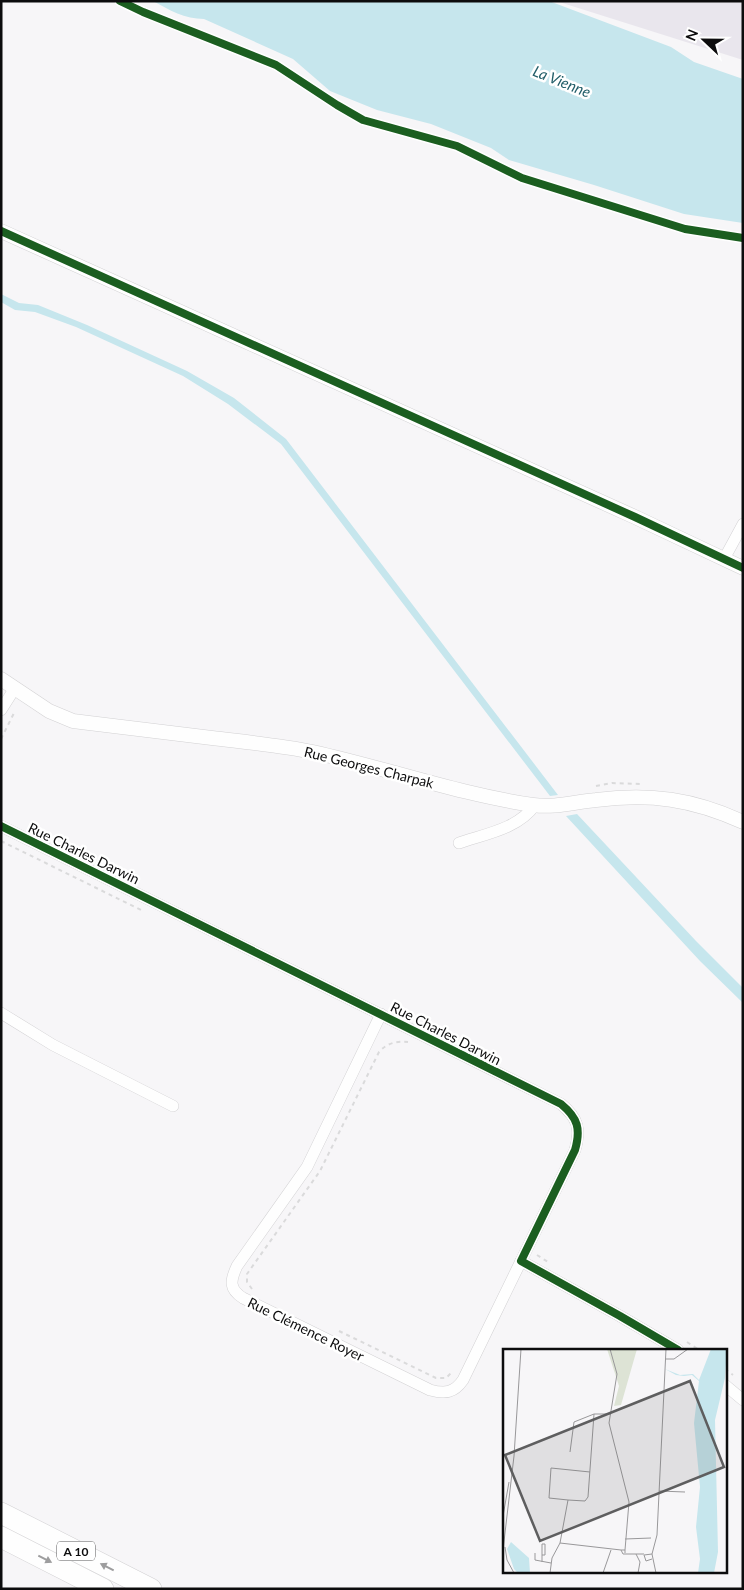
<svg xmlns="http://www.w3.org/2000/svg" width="744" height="1590" font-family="Lato,sans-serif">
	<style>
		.built { fill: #e9e6ed }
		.water { fill: #c6e6ed }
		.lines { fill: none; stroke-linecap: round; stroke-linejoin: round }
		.minor-casing { stroke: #d2d1d3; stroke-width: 12 }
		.tertiary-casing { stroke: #d2d1d3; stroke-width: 15 }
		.motorway-casing { stroke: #d2d1d3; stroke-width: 22 }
		.path { stroke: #dadadb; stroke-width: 2; stroke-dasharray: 4 4; stroke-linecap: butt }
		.minor { stroke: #fefefe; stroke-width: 11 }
		.tertiary { stroke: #fefefe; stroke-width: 14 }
		.motorway { stroke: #fefefe; stroke-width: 21 }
		.cycleway-casing { stroke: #fff; stroke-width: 11 }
		.cycleway { stroke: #1b5e20; stroke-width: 8 }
		.oneway { fill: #9d9d9e }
		.labels { text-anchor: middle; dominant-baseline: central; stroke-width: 5; stroke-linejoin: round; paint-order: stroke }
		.shield { fill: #fff; stroke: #555556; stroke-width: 1 }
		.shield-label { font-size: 12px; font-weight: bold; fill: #0c0c0d }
		.street-label { font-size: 14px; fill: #0c0c0d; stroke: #fff }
		.water-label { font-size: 15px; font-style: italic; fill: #225e69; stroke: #fff }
		.inset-road { fill: none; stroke: #99989a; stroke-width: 1 }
		.view { fill: #5e5e5f; fill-opacity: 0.15; stroke: #5e5e5f; stroke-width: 2.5 }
		.inset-edge { fill: none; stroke: #0c0c0d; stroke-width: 2.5 }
	</style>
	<rect width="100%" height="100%" fill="#f7f6f8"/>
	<polygon class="built" points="556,1 743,1 743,60"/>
	<g class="water">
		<path d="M153,1H549L671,47L694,62L743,79V223L684,214L594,185L509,160L491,148L431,124L377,110L330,91L293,59L204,19C185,19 169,10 153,1Z"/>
		<polygon points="1,294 19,303 38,305 87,325 187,371 234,398 286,439 558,795 550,796 281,444 228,404 183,376 76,327 35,312 15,310 1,302"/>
		<polygon points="577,814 696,941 743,988 743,1003 700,961 566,816"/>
	</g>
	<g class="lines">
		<defs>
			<g id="minor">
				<polyline points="724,559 743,524"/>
				<polyline points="1,710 15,688"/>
				<path d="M1,826L561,1104C578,1118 581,1129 575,1150L521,1261L620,1316L678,1350"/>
				<path d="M459,843C485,834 518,829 535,805"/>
				<polyline points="1,1013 53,1045 173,1106"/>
				<path d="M381,1014L307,1167L237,1266C230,1281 229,1289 243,1298L430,1390C445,1394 454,1393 463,1380L521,1261"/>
				<polyline points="725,1385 743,1400"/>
			</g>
			<g id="tertiary">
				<polyline points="1,231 635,517 743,568"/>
				<path d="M1,679L49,711L73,721C119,727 165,732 212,738C245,742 279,745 313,752C386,768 458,794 533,805C555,808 574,802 596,800C650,793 693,799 743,822"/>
			</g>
			<g id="motorway">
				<polyline points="1,1513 151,1589"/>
				<polyline points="1,1537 103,1589"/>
			</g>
		</defs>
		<use href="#minor" class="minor-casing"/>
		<use href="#tertiary" class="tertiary-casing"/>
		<use href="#motorway" class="motorway-casing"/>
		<g class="path">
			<polyline points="1,739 14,713"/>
			<polyline points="596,786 612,783 641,784"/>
			<polyline points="1,841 143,911"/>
			<polyline points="537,1255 548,1262"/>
			<path d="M252,1289L247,1282V1274L320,1171L379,1052C387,1043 396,1041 408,1042"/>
			<polyline points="339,1331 436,1378 446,1378 453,1371"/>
			<polyline points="687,1342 699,1350"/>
			<polyline points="725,1369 733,1375"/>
		</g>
		<use href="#minor" class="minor"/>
		<use href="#tertiary" class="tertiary"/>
		<use href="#motorway" class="motorway"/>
		<defs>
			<g id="cycleway">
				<polyline points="120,1 143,12 276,65 337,105 363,120 457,146 522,178 685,229 743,238"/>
				<polyline points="1,231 635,517 743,568"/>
				<path d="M1,826L561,1104C578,1118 581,1129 575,1150L521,1261L620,1316L678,1350"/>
			</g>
		</defs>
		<use href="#cycleway" class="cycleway-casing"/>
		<use href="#cycleway" class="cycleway"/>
	</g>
	<defs><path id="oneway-solid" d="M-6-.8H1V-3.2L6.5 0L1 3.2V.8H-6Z" transform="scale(1.25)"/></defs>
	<g class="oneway">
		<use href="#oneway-solid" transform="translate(45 1559) rotate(27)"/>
		<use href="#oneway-solid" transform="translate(107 1567) rotate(-153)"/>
	</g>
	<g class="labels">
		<rect class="shield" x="57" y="1541.5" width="38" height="19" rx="4"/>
		<g class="shield-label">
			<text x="76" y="1551">A 10</text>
		</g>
		<g class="street-label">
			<text transform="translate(369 767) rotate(14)">Rue Georges Charpak</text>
			<text transform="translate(84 853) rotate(26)">Rue Charles Darwin</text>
			<text transform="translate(446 1033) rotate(27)">Rue Charles Darwin</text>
			<text transform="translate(306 1329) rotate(26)">Rue Clémence Royer</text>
		</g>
		<g class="water-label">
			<text transform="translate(562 81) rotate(22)">La Vienne</text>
		</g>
	</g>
	<g transform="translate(503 1349)">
		<rect width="224" height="224" fill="#f7f6f8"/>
		<path d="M104,0H134L118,56L111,57L116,37Z" fill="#dde3d5"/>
		<path d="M208,0H224L222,29L212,71L215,203L211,224H195L197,210L193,178L197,138L191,74L196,32L189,26L181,27L173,26L162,20L177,26L190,25L196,31ZM8,193L26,209L27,224H15L11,220L4,200Z" fill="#c6e6ed"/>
		<path class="inset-road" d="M107,0L114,25L106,74L126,153L122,201M162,10H171L185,0M67,103L71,73L91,65H108M156,142L182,143M65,151L46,149L48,119L87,123M0,167L6,133M122,190L148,189M57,194L118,201M2,198L4,211L11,224M0,201L11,107L18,0M32,204V211L48,214M122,204V201H118L120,205H141M133,205L137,213L135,224M149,205L154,186L163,0M149,210L143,212L141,206L149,205L153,224M39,213V195H42V206H39M47,224L49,209L57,194L65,151L82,152L85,148L91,65M100,224L108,201"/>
		<path class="view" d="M187,32L221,118L37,192L2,106Z"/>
		<rect width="224" height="224" class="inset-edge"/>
	</g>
	<rect width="744" height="1590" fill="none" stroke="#0c0c0d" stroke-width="5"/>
	<g transform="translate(704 40) rotate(292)" stroke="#ffffff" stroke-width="4" paint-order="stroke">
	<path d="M0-4L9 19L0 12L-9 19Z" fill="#0c0c0d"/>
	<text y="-8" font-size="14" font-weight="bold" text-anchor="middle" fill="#0c0c0d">N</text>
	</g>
</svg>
